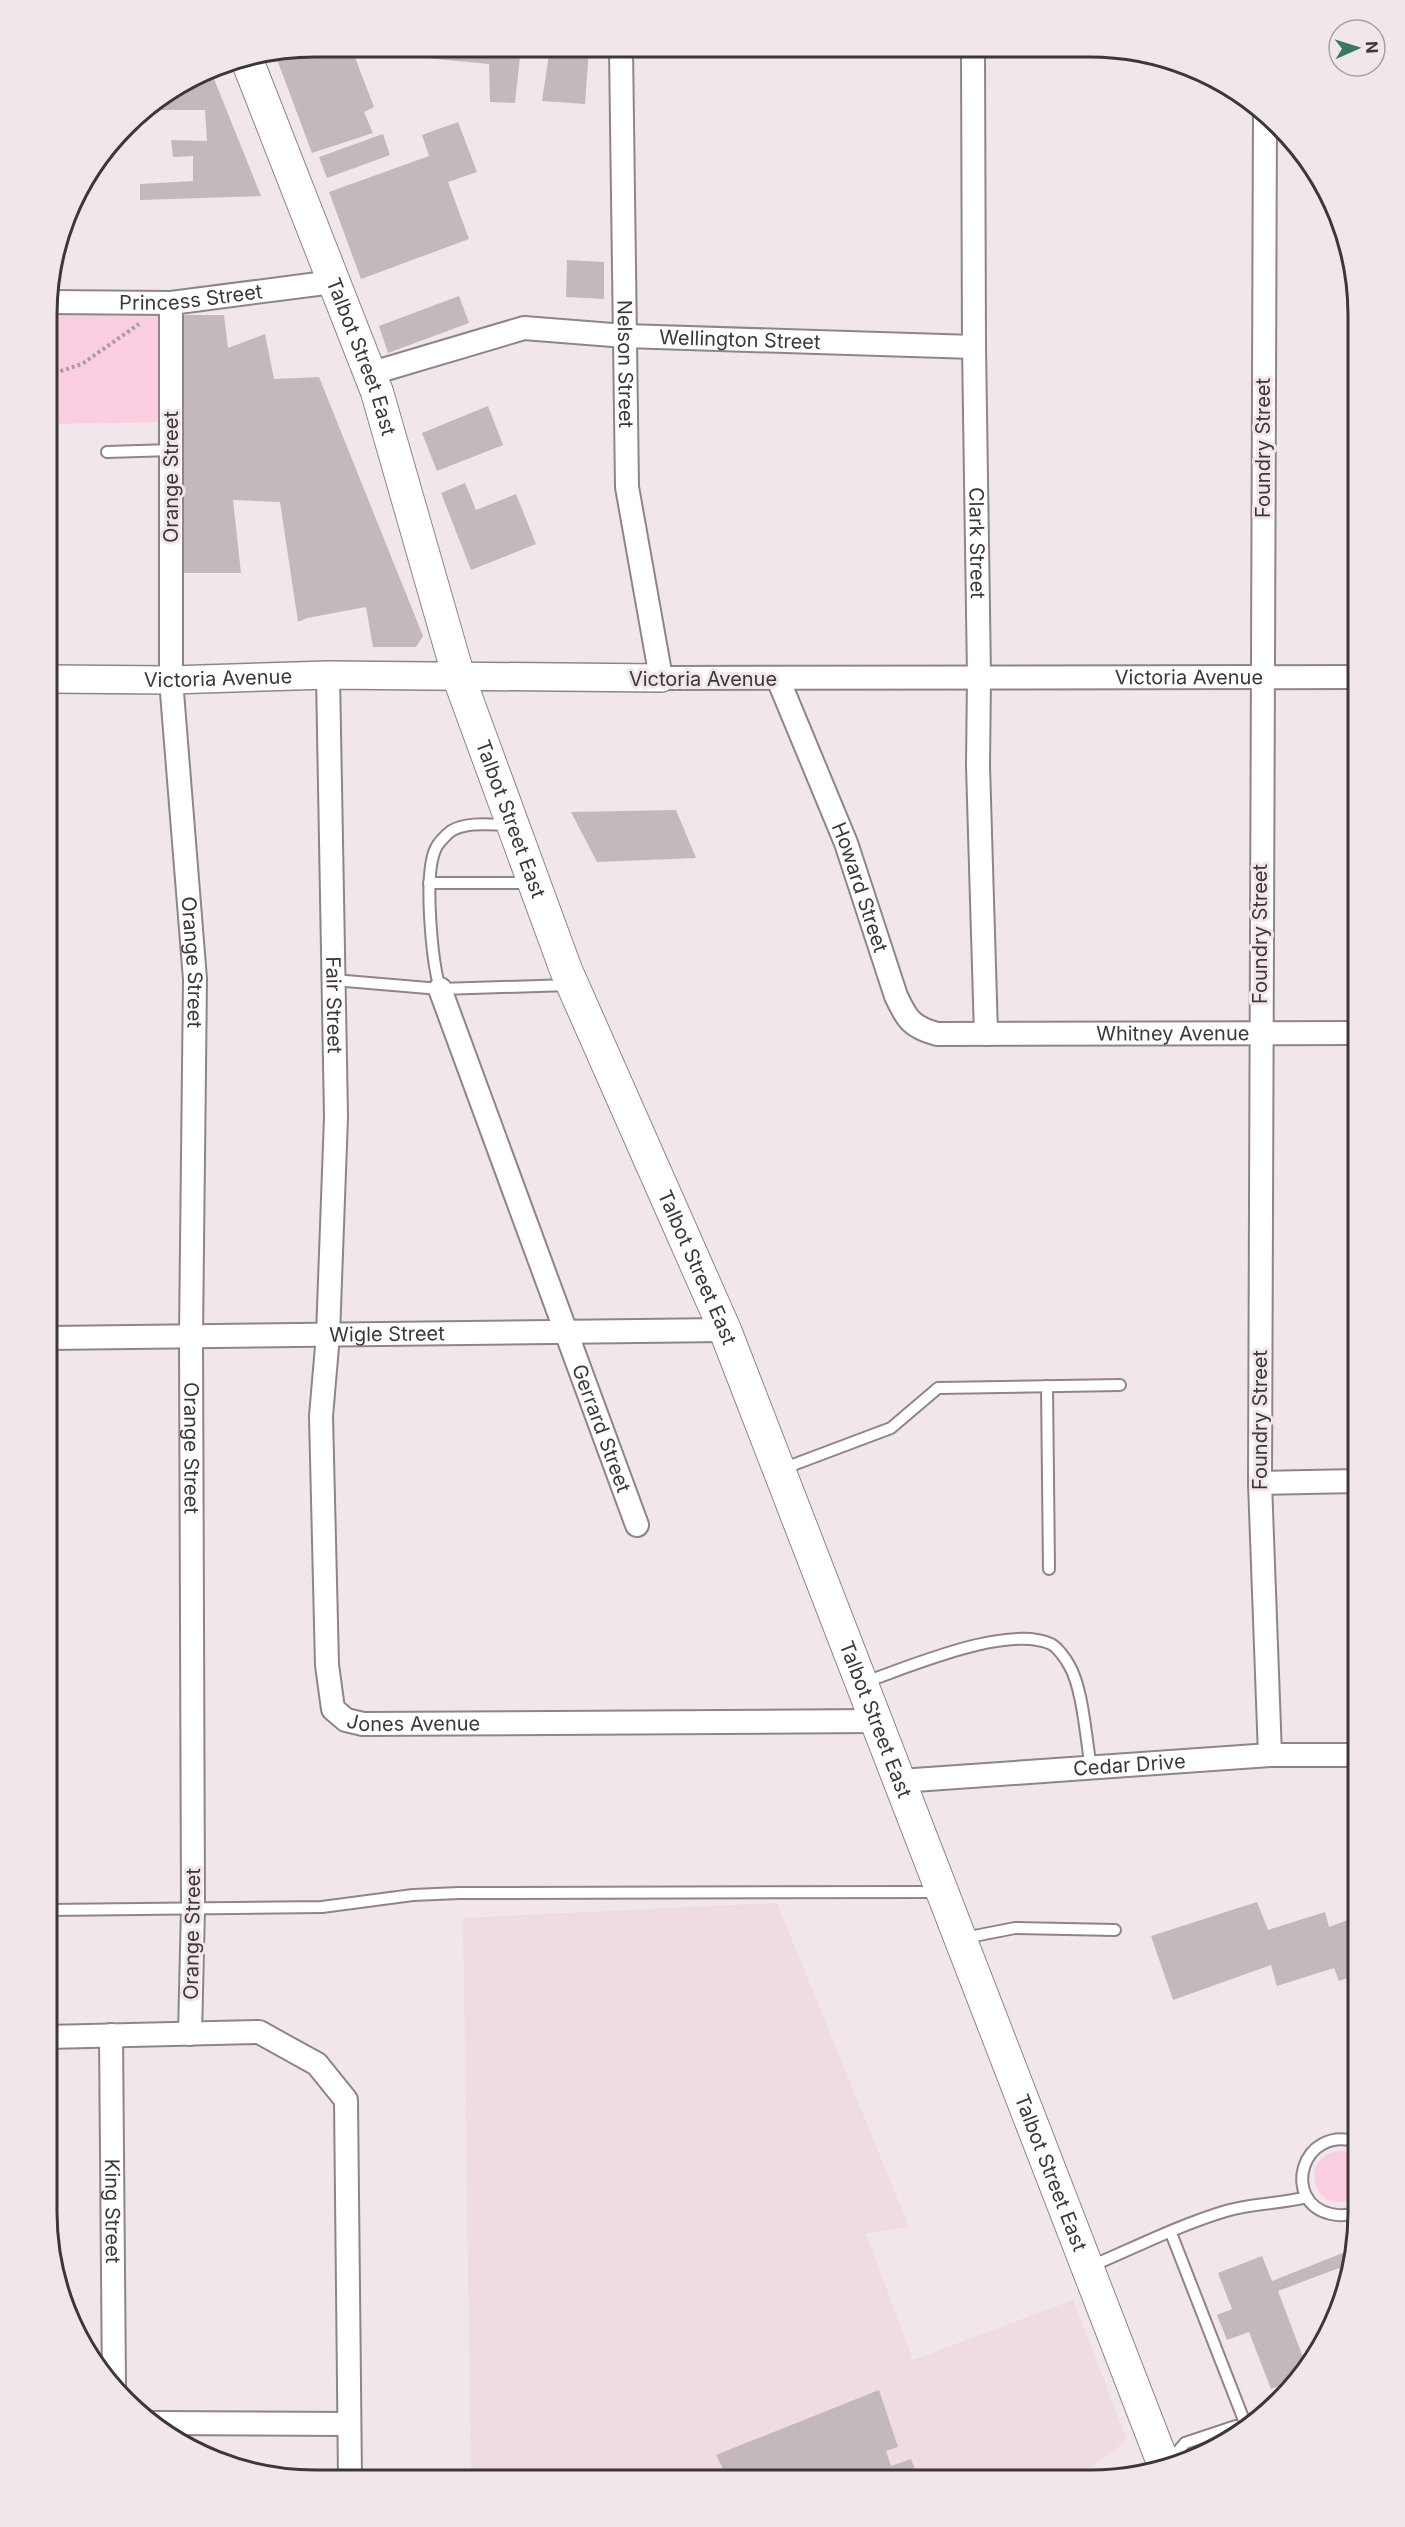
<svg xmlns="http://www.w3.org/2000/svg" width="1405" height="2527" font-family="Inter,sans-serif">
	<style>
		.built { fill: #eedbe3 }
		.green { fill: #facde0 }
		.building { fill: #c3b8bd }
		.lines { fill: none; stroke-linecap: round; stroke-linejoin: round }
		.service-casing { stroke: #8f8589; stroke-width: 14 }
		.minor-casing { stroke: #8f8589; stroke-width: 26 }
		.tertiary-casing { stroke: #8f8589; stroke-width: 30 }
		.secondary-casing { stroke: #8f8589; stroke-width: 34 }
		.path { stroke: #a59da0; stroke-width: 4; stroke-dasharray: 3 3; stroke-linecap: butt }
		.service { stroke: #fff; stroke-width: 10 }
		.minor { stroke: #fff; stroke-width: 22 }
		.tertiary { stroke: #fff; stroke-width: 27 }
		.secondary { stroke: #fff; stroke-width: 32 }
		.labels { text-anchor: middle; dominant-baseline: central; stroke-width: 6; stroke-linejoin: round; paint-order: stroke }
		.street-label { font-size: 20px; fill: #3c3739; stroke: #f1e7eb }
		.rim { fill: none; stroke: #3c3739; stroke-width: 3 }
	</style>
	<rect width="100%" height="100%" fill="#f1e7eb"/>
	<polygon class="built" points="777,1903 909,2227 866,2234 913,2360 1073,2300 1127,2440 1074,2480 471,2479 463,1918"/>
	<g class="green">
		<polygon points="49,302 171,303 171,422 49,424"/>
		<path d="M1345,2151L1358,2158V2195C1314,2225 1293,2150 1345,2151Z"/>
	</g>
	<g class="building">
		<polygon points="315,46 351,47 374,107 364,112 373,133 312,153 275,54"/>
		<polygon points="416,47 521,48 515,103 490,102 489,64 415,57"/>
		<polygon points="550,48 589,48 585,104 542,101"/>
		<polygon points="210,69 261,196 140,200 140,184 193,181 193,156 173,157 171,140 207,141 205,110 144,110"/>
		<polygon points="458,122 477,172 448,182 469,239 361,279 329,192 429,156 422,135"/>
		<polygon points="383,134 390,155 327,178 319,157"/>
		<polygon points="567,260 604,262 604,299 566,297"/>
		<polygon points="459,296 469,323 388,353 379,326"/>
		<polygon points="178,315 224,315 228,348 265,334 274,379 319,377 423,636 416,647 373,647 366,607 307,618 298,622 280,502 233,500 241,573 181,573"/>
		<polygon points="488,406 503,445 437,471 422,433"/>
		<polygon points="465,483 476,510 516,494 536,544 471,570 441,493"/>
		<polygon points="676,810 696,858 597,862 571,812"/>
		<polygon points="1257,1902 1268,1930 1325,1912 1329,1927 1358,1916 1358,1974 1339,1981 1334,1968 1277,1986 1271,1965 1173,2000 1151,1936"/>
		<polygon points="1353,2249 1345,2284 1339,2268 1278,2291 1307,2368 1301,2378 1271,2389 1249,2332 1227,2340 1217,2315 1232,2309 1218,2273 1262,2256 1272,2281"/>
		<polygon points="879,2390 898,2447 886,2451 891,2466 911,2459 919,2480 694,2479 723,2469 716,2455"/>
	</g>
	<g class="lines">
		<defs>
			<g id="service">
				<polyline points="107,452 171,450"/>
				<polyline points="429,883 531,883"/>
				<polyline points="334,980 440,989 570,985"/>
				<path d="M440,989C432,961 423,873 436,848C438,843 447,834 451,831C468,821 492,825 510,825"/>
				<polyline points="1047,1386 1049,1569"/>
				<polyline points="782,1469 891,1428 938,1388 1120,1385"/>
				<path d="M865,1682C909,1667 1007,1624 1051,1644C1057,1647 1066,1659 1069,1665C1083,1688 1086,1740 1091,1768"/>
				<polyline points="47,1910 322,1907 413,1895 459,1893 938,1892"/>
				<polyline points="964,1938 1015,1928 1115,1930"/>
				<path d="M1358,2211C1349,2216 1340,2216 1331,2214C1281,2203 1300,2124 1358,2142"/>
				<polyline points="1171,2233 1247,2428"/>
				<path d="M1089,2267C1134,2248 1179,2225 1226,2211C1252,2203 1281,2204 1307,2197"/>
				<polyline points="1168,2463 1185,2443 1236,2426 1243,2431"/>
			</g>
			<g id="minor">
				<path id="s1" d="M621,48L627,487L661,678L1358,677"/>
				<path id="s2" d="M973,51L974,347L979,676L978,766L986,1034"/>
				<polyline points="1265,112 1260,1483 1270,1755"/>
				<path id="s3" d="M49,302L171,303L333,282"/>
				<path id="s4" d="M171,303V680L195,979L191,1336L193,1908L190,2034"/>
				<path id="s5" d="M369,374L524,328L625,336L974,347"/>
				<path id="s6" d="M328,675L336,1117L328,1335L321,1416L327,1665L333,1709L346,1720L363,1724L875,1721"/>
				<path id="s7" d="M778,679L846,843L896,996C907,1020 912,1027 937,1034L1358,1033"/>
				<path id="s8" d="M440,989L637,1525"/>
				<path id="s9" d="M48,1338L725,1330"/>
				<polyline points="1260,1483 1358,1481"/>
				<path id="s10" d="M900,1781L1270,1755H1358"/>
				<path id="s11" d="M111,2035L114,2387"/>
				<polyline points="47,2037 259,2032 317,2064 346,2100 350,2478"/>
				<polyline points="153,2423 349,2424"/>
			</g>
			<g id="tertiary">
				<path id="s12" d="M48,679L171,680L328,675L661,678"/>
			</g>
			<g id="secondary">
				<path id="s13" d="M247,60L377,392L459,678L566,970L725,1330L1165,2468"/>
			</g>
		</defs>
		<use href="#service" class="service-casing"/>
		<use href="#minor" class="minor-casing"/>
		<use href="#tertiary" class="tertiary-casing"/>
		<use href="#secondary" class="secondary-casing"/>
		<polyline class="path" points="49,375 82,364 139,324"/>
		<use href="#service" class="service"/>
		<use href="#minor" class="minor"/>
		<use href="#tertiary" class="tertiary"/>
		<use href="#secondary" class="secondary"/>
	</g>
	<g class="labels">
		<g class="street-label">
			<text stroke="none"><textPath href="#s3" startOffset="142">Princess Street</textPath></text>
			<text stroke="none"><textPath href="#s5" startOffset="378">Wellington Street</textPath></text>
			<text stroke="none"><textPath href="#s13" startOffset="318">Talbot Street East</textPath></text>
			<text stroke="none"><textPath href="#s1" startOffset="316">Nelson Street</textPath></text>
			<text transform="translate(1263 448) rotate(-90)">Foundry Street</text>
			<text transform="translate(171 477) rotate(-90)">Orange Street</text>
			<text stroke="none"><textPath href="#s2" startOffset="492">Clark Street</textPath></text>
			<text stroke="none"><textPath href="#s1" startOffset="1161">Victoria Avenue</textPath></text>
			<text stroke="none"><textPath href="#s12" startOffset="170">Victoria Avenue</textPath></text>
			<text x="703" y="679">Victoria Avenue</text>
			<text stroke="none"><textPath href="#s13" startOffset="804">Talbot Street East</textPath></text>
			<text stroke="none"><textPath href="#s7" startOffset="224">Howard Street</textPath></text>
			<text transform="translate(1260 934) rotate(-90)">Foundry Street</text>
			<text stroke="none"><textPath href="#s4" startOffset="660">Orange Street</textPath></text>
			<text stroke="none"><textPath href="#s6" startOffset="330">Fair Street</textPath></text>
			<text stroke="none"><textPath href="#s7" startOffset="633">Whitney Avenue</textPath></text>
			<text stroke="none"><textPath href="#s13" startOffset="1290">Talbot Street East</textPath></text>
			<text stroke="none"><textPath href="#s9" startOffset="339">Wigle Street</textPath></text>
			<text transform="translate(1260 1420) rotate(-90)">Foundry Street</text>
			<text stroke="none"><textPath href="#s8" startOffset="468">Gerrard Street</textPath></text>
			<text stroke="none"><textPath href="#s4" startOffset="1146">Orange Street</textPath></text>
			<text stroke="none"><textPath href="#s6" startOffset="1120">Jones Avenue</textPath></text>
			<text stroke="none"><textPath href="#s13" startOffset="1776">Talbot Street East</textPath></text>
			<text stroke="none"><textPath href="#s10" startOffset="230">Cedar Drive</textPath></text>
			<text transform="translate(192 1934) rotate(-89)">Orange Street</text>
			<text stroke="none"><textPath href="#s13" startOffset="2262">Talbot Street East</textPath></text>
			<text stroke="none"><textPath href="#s11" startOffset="176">King Street</textPath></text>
		</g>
	</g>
	<path d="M0 0H1405V2527H0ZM315 57H1090A258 258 0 0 1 1348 315V2212A258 258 0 0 1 1090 2470H315A258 258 0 0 1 57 2212V315A258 258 0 0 1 315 57Z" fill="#f1e7eb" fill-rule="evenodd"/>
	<path class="rim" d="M315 57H1090A258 258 0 0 1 1348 315V2212A258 258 0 0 1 1090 2470H315A258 258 0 0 1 57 2212V315A258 258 0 0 1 315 57Z"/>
	<g transform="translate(1357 48) rotate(87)"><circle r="28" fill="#f1e7eb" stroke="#a9a1a4" stroke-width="1.5"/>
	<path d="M0-4.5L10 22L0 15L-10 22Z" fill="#397764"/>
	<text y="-9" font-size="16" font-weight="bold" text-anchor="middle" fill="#3c3739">N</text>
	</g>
</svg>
